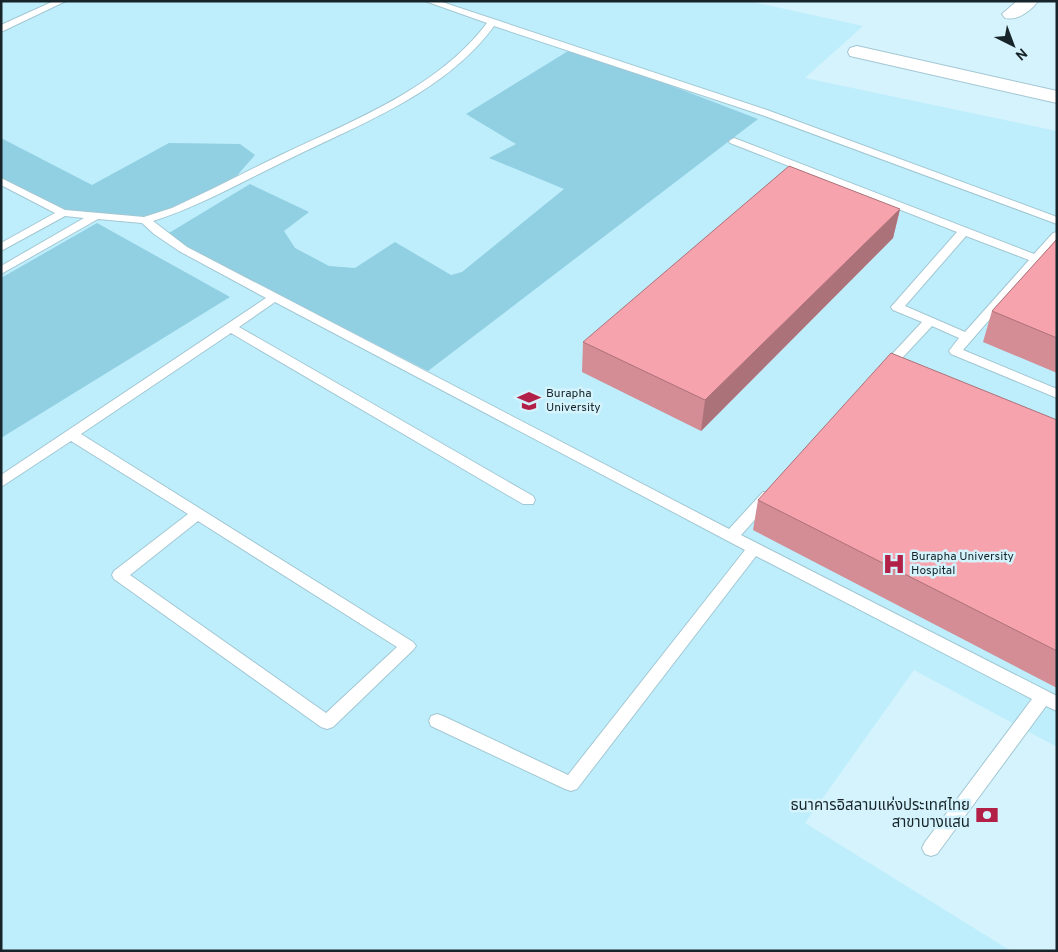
<svg xmlns="http://www.w3.org/2000/svg" width="1058" height="952" font-family="Overpass,'Noto Sans Thai',sans-serif">
	<style>
		.built { fill: #beeefc }
		.green { fill: #91cfe2 }
		.lines { fill: none; stroke-linecap: round; stroke-linejoin: round }
		.lane-casing { stroke: #a2c7d3; stroke-width: 2 }
		.street-casing { stroke: #a2c7d3; stroke-width: 2 }
		.lane { fill: #fff; fill-rule: evenodd }
		.street { fill: #fff; fill-rule: evenodd }
		.wall { fill: #d48c95 }
		.shaded-wall { fill: #ac7279 }
		.building { fill: #f6a3ad; stroke: #ac7279 }
		.labels { text-anchor: middle; dominant-baseline: central; stroke-width: 5; stroke-linejoin: round; paint-order: stroke }
		.poi-label { font-size: 12px; fill: #17252a; stroke: #d5f3fc; text-anchor: start }
		.near-poi-label { font-size: 15px; fill: #17252a; stroke: #d5f3fc; text-anchor: end }
	</style>
	<rect width="100%" height="100%" fill="#d5f3fc"/>
	<polygon class="built" points="1,1 748,1 863,26 805,78 1057,131 1057,747 914,670 805,823 1011,951 1,951"/>
	<g class="green">
		<polygon points="573,48 758,119 428,371 164,236 250,184 309,212 284,231 295,248 329,266 355,268 395,242 451,275 462,272 564,189 489,158 516,144 466,114"/>
		<polygon points="1,138 92,185 169,143 240,144 255,155 227,187 176,210 131,219 71,214 1,181"/>
		<polygon points="97,223 230,297 1,438 1,278"/>
	</g>
	<g class="lines">
		<defs>
			<g id="lane">
				<polygon points="54,1 66,1 1,32 1,25"/>
				<path d="M425,1H439L767,110L1057,217V224L759,114L494,26C443,96 352,127 277,165C236,185 197,207 153,221L187,247L729,529L763,492H773L775,496L773,500L741,535L1057,696V711L1046,706L937,854L931,856L925,854L922,848L925,842L1032,699L756,556L577,789L571,791L565,789L431,726L429,721L431,716L437,714L443,716L568,775L745,550L275,302L239,327L533,496L535,500L533,504H523L231,333L81,434L413,642L416,646L413,650L333,727L327,729L321,727L114,579L112,575L114,571L188,514L71,441L1,487V475L266,298L179,251L154,234L142,223L98,219L1,274V266L84,218L65,216L1,251V243L55,213L1,185V178L65,210L144,217L172,208C210,191 247,171 285,153C355,120 439,87 487,23ZM198,521L397,647L326,713L130,575Z"/>
				<path d="M734,138L1034,254L1053,233L1057,232V242L963,350L1057,389V398L951,354L949,351L959,338L932,326L890,371H882L880,368L882,365L922,322L893,310L891,307L957,232L730,143L729,141ZM966,236L1029,260L965,332L905,306Z"/>
			</g>
			<g id="street">
				<path d="M1017,1H1038C1031,11 1017,21 1005,18L1002,14Z"/>
				<polygon points="857,46 1057,91 1057,103 850,56 848,52 850,48"/>
			</g>
		</defs>
		<use href="#lane" class="lane-casing"/>
		<use href="#street" class="street-casing"/>
		<use href="#lane" class="lane"/>
		<use href="#street" class="street"/>
	</g>
	<g class="wall">
		<polygon points="900,209 893,238 701,431 582,372 583,342"/>
		<polygon points="1057,239 1057,373 983,342 992,311"/>
		<polygon points="1057,420 1057,688 753,530 758,500"/>
	</g>
	<polygon class="shaded-wall" points="900,209 893,238 701,431 705,400"/>
	<g class="building">
		<polygon points="789,166 900,209 705,400 583,342"/>
		<polygon points="1057,239 1057,338 992,311"/>
		<polygon points="891,353 1057,420 1057,651 758,500"/>
	</g>
	<defs>
		<symbol id="university-bare" viewBox="-9 -9 18 18"><path d="M0-5L7-2L0 1L-7-2ZM-4 1L0 2.5L4 1V4Q0 6-4 4Z" fill="#b22048" stroke="#d5f3fc" stroke-width="2.5" paint-order="stroke"/></symbol>
		<symbol id="hospital-bare" viewBox="-9 -9 18 18"><path d="M-5-5h3v3.5h4V-5h3V5h-3V1.5h-4V5h-3Z" fill="#b22048" stroke="#d5f3fc" stroke-width="2.5" paint-order="stroke"/></symbol>
		<symbol id="bank-bare" viewBox="-9 -9 18 18"><path d="M-6-4H6V4H-6ZM0-2.3a2.3 2.3 0 1 0 0 4.6a2.3 2.3 0 1 0 0-4.6Z" fill="#b22048" stroke="#d5f3fc" stroke-width="2.5" paint-order="stroke"/></symbol>
	</defs>
	<g fill-rule="evenodd">
		<use href="#university-bare" x="513" y="385" width="32" height="32"/>
		<use href="#hospital-bare" x="878" y="548" width="32" height="32"/>
		<use href="#bank-bare" x="971" y="799" width="32" height="32"/>
	</g>
	<g class="labels">
		<g class="poi-label">
			<text x="546" y="394">Burapha<tspan x="546" dy="14">University</tspan></text>
			<text x="911" y="557">Burapha University<tspan x="911" dy="14">Hospital</tspan></text>
		</g>
		<g class="near-poi-label">
			<text x="970" y="806">ธนาคารอิสลามแห่งประเทศไทย<tspan x="970" dy="17">สาขาบางแสน</tspan></text>
		</g>
	</g>
	<rect width="1058" height="952" fill="none" stroke="#17252a" stroke-width="5"/>
	<g transform="translate(1013 45) rotate(138)" stroke="#d5f3fc" stroke-width="4" paint-order="stroke">
	<path d="M0-4L9 19L0 12L-9 19Z" fill="#17252a"/>
	<text y="-8" font-size="14" font-weight="bold" text-anchor="middle" fill="#17252a">N</text>
	</g>
</svg>
